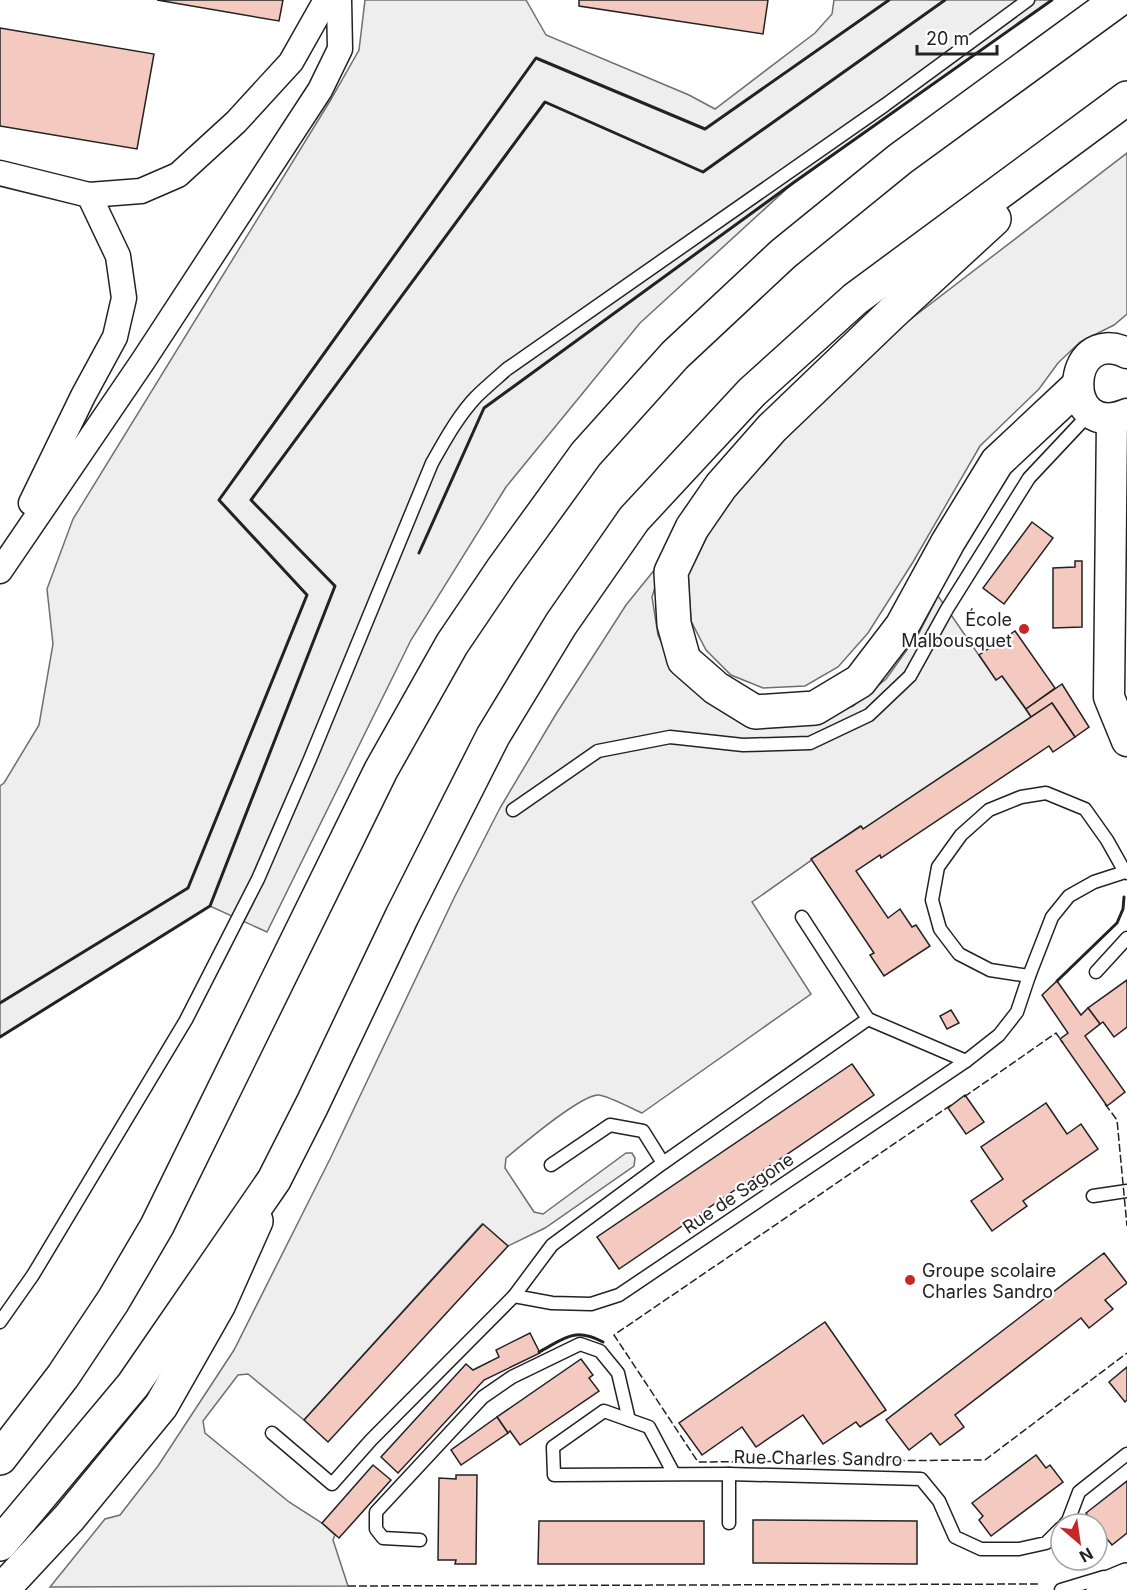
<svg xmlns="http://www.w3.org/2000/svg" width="1127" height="1590" font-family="Inter,sans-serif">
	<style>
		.green { fill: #eee; stroke: #6f6f6f; stroke-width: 1.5 }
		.building { fill: #f3c9c0; stroke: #222; stroke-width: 1.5 }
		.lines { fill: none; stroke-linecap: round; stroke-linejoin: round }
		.service-casing { stroke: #222; stroke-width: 15 }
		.minor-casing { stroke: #222; stroke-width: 27 }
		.tertiary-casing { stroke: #222; stroke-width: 33 }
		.primary-casing { stroke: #222; stroke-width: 36 }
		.motorway-casing { stroke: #222; stroke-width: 36 }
		.service { stroke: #fff; stroke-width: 12 }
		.minor { stroke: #fff; stroke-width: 24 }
		.tertiary { stroke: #fff; stroke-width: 30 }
		.primary { stroke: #fff; stroke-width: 33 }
		.motorway { stroke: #fff; stroke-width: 33 }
		.fence { stroke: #222; stroke-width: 1.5; stroke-dasharray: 8 3; stroke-linecap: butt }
		.wall { stroke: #222; stroke-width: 3 }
		.poi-dot { fill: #c62828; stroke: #fff; stroke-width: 2 }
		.labels { text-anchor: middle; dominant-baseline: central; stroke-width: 4.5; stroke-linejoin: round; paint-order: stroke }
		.poi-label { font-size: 18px; fill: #222; stroke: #fff; text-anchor: end }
		.street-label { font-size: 18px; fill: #222; stroke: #fff }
	</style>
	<rect width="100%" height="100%" fill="#fff"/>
	<g class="green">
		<polygon points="365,0 526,0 546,35 689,95 715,109 815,33 832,14 834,0 1052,0 793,183 640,323 506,487 411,640 267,932 210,906 0,1037 0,786 4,783 39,725 53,644 47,589 73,519 330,101 359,50"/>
		<polygon points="1127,153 1127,314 1114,325 1080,342 1058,363 1039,389 980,446 913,562 868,633 838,667 805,686 763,688 731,675 706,650 691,621 688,574 718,515 774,446 847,368"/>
		<path d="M664,558L652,597L658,635L672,665L698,693L726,714L760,726L804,725L853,706L886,679L919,633L938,596L996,680L1002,676L1031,717L863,829L860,826L752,902L811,994L642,1113C633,1109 608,1096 599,1095C581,1094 522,1145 506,1158L505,1168L534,1212L543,1214L626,1153H632L635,1158L634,1166L545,1228L508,1246L482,1224L304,1420L248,1374L238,1375L203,1421L205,1433L289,1502L322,1523L335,1535L333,1540L348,1586L50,1587L105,1519L120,1515L158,1466L234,1350L331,1157L454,898L500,808L556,714L626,605Z"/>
	</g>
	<g class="building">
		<polygon points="157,0 283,0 279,21"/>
		<polygon points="579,0 768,0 763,34 579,6"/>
		<polygon points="0,28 154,54 137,149 0,126"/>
		<polygon points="1032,522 1053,538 1004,604 983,588"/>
		<polygon points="1075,561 1082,561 1082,627 1053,628 1053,568 1075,567"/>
		<polygon points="1015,631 1055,688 1026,709 1002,676 996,680 979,655"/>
		<polygon points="1062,684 1089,727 1075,737 1052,703 1031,717 1026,709"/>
		<polygon points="1052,703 1075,737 1053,752 1049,746 881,858 880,855 856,871 888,918 900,909 912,927 916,925 930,946 884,976 870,955 874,953 811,859 861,826 863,829"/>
		<polygon points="1127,980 1127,1027 1114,1037 1103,1022 1100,1024 1088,1008"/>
		<polygon points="1057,981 1081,1015 1088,1008 1100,1024 1085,1036 1125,1092 1107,1106 1060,1039 1068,1033 1042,995"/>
		<polygon points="951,1010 959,1023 947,1029 940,1016"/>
		<polygon points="852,1064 874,1095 619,1269 597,1237"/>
		<polygon points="965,1095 984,1122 966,1134 948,1108"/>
		<polygon points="1046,1103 1067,1134 1081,1124 1098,1149 1023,1201 1027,1206 992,1231 971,1201 1003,1179 981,1147"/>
		<polygon points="483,1224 508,1246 328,1442 304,1420"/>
		<polygon points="1104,1253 1127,1283 1105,1300 1113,1309 1089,1328 1081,1318 955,1415 964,1427 940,1445 931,1433 909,1450 886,1420"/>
		<polygon points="825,1322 886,1410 860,1427 856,1422 823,1444 803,1415 756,1447 742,1427 702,1455 679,1423"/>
		<polygon points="530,1333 540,1353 484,1380 398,1473 381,1457 466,1364 473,1370 499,1357 496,1350"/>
		<polygon points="581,1359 593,1375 589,1378 599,1391 520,1445 510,1431 508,1433 497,1417"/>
		<polygon points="1127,1367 1127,1400 1125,1402 1109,1382"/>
		<polygon points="497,1417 508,1433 461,1465 451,1450"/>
		<polygon points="1036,1455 1046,1468 1050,1465 1063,1482 991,1536 979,1520 983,1516 972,1503"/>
		<polygon points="373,1465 391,1480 339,1538 322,1523"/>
		<polygon points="456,1475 477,1475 476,1564 455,1564 456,1560 438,1560 439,1478 456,1479"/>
		<polygon points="1127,1481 1127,1533 1112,1545 1097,1527 1097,1524 1095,1524 1086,1513"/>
		<polygon points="753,1520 917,1521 917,1564 753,1563"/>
		<polygon points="539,1521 704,1521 704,1564 538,1564"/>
	</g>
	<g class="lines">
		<defs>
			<g id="service">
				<polyline points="513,810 598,751 670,737 743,745 810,743 869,715 910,676 947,609 1029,478 1091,412"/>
				<polyline points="802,917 868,1019"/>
				<polyline points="1096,972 1127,938"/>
				<polyline points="1029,976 990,970 959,954 940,929 932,900 938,867 961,835 989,810 1021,797 1046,793 1085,809 1107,840 1125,872"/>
				<polyline points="551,1165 610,1125 643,1131 663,1163 868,1019 966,1061"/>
				<polyline points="1093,1196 1127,1191"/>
				<polyline points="514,1296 552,1303 591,1304 619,1295 966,1061 999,1035 1017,1012 1029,976 1052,917 1069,896 1094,882 1125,872 1127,873"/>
				<path d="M0,1322L33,1275L186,1020L258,879L310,759L432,463C445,440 458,416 476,397C486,387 497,378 507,369L885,105L1028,0"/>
				<polyline points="272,1433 332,1484 371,1440 514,1296 552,1245 663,1163"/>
				<polyline points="674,1474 649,1427 604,1411 553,1447 554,1475 729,1474 921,1479 939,1501 955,1537 981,1549 1019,1549 1046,1543 1061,1528"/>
				<polyline points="729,1474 729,1523"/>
				<polyline points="1065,1524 1068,1521 1079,1492 1127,1454"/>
				<polyline points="420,1540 383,1538 376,1529 376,1512 483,1397 512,1377 580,1344 600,1351 618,1373 629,1420"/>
				<polyline points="1061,1590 1104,1577"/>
			</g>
			<g id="minor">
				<polyline points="0,173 89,195 141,191 178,175 236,122 291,62 326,0"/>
				<polyline points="31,503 83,396 115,337 124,298 118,256 89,195"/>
				<polyline points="0,571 143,361 320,90 340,49 339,0"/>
			</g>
			<g id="tertiary">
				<path d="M1127,353C1064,324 1060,442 1127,414"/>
				<polyline points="1112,419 1109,697 1127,741"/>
			</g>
			<g id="primary">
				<polyline points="2,1590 69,1518 161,1406 219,1304 256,1221"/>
				<polyline points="1103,1590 1127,1580"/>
			</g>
			<g id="motorway">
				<polyline points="994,219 892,313 772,428 721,486 692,528 671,572 674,624 684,660 716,688 755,712 815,708 860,681 902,626 948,542 997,462 1076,388"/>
				<polyline points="0,1458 63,1376 113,1301 157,1226 381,770 452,644 502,570 586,454 675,355 783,254 900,159 1118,0"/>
				<polyline points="0,1544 133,1385 274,1180 312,1105 402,916 493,736 561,624 634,519 752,392 855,299 1127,98"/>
			</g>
		</defs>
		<use href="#service" class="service-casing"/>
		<use href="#minor" class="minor-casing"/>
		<use href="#tertiary" class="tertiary-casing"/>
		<use href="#primary" class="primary-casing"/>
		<use href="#motorway" class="motorway-casing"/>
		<use href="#service" class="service"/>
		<use href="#minor" class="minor"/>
		<use href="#tertiary" class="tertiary"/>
		<use href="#primary" class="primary"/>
		<use href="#motorway" class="motorway"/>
		<g class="fence">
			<polyline points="964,1097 1056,1033 1063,1043"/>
			<polyline points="1105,1104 1117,1120 1127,1226"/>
			<polyline points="951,1105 614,1335 698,1462 985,1460 1127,1353"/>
			<polyline points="348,1586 1040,1584"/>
		</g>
		<g class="wall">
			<polyline points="419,553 484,408 793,183 1052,0"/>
			<polyline points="1057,981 1117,923 1123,909 1124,897"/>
			<polyline points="0,1003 188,888 307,595 219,500 536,58 705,129 889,0"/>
			<polyline points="0,1037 210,906 335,586 251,500 545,102 703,172 945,0"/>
			<path d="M539,1352C565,1338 574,1327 603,1342"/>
		</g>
	</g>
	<g class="poi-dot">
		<circle cx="1024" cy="629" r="6"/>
		<circle cx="910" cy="1280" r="6"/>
	</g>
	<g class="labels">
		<g class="poi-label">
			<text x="1012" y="619">École<tspan x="1012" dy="21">Malbousquet</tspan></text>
			<text x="922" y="1270" text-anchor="start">Groupe scolaire<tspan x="922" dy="21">Charles Sandro</tspan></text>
		</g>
		<g class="street-label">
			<text transform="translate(738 1193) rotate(-34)">Rue de Sagone</text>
			<text transform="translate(818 1458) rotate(1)">Rue Charles Sandro</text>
		</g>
	</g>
	<g transform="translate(1079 1542) rotate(151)"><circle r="28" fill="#ffffff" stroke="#a7a7a7" stroke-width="1.5"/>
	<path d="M0-4.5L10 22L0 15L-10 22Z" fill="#c62828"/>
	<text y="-9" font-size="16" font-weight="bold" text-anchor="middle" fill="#222222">N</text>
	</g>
	<path d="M917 45v9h80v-9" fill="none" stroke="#222222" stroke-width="3"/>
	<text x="926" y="45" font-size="18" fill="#222222" stroke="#ffffff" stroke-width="4.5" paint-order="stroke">20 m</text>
</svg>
